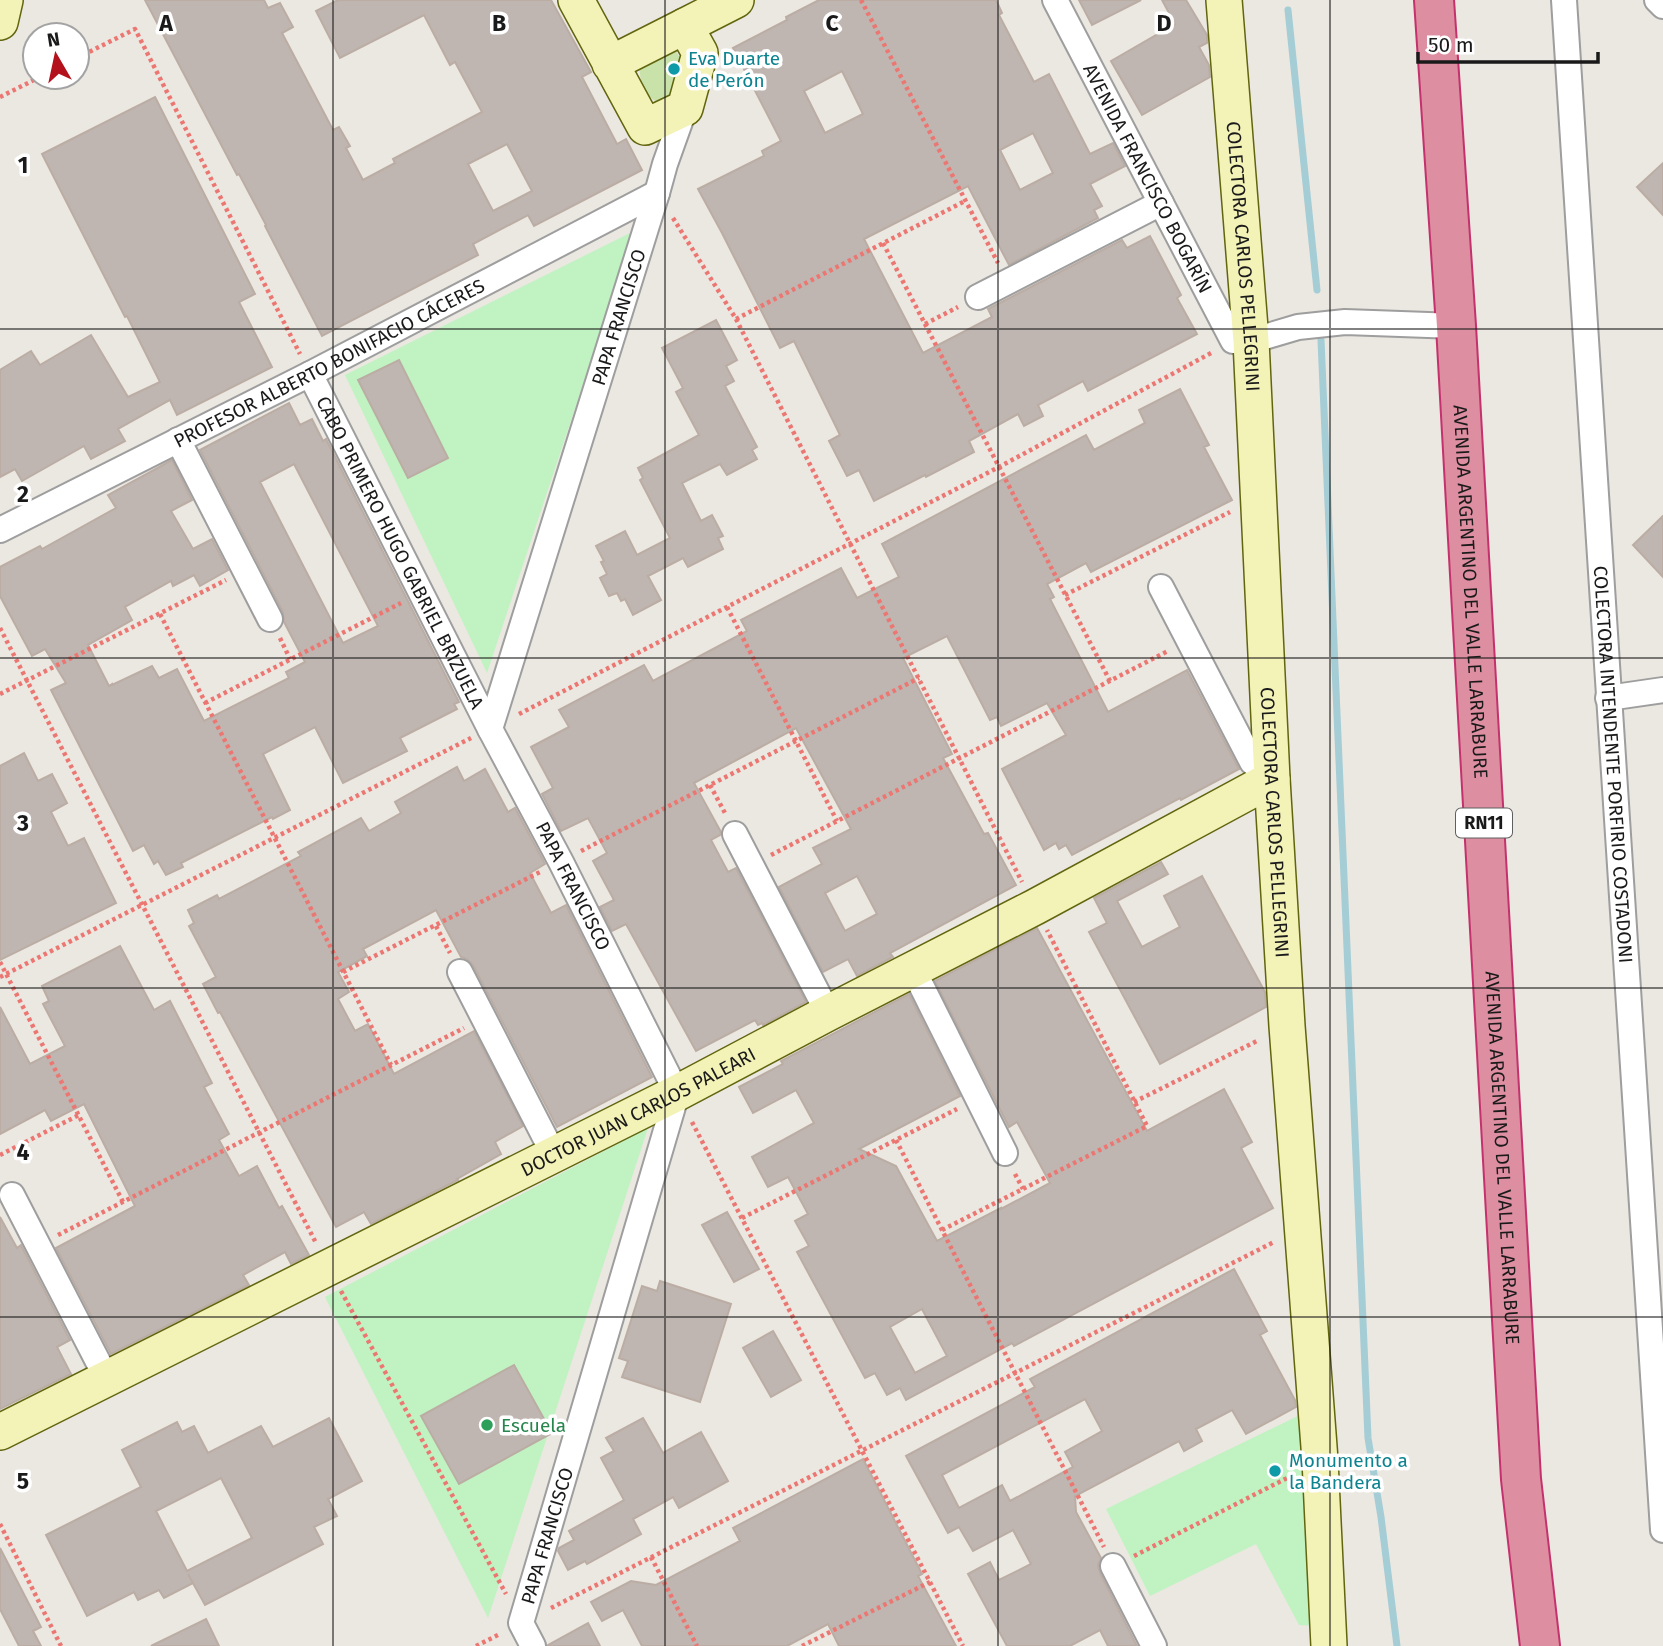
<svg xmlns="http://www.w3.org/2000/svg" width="1663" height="1646" font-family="'Fira Sans',sans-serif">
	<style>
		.grass { fill: #c9e2aa }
		.park { fill: #c0f3c1 }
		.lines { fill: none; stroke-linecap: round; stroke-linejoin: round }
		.stream { stroke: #a4cdd6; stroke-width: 7 }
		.building { fill: #bfb6b1; stroke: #bbada4; stroke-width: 2; fill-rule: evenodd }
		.street-casing { stroke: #9e9e9e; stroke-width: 28 }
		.secondary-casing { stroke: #61650e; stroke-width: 38 }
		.highway-casing { stroke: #c4326d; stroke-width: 42 }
		.path { stroke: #ec7671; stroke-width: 4.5; stroke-dasharray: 3.5 3.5; stroke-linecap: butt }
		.street { stroke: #fff; stroke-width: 24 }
		.secondary { stroke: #f3f2b7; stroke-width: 35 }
		.highway { stroke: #dd8ea1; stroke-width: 38 }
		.grid { fill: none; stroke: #1a1a1a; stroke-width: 2; stroke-opacity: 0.55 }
		.culture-dot { fill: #0f9aa8; stroke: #fff; stroke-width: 2.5 }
		.leisure-dot { fill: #2e9e5b; stroke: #fff; stroke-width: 2.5 }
		.labels { text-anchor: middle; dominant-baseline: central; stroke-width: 7; stroke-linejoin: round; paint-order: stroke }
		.shield { fill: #fff; stroke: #5f5f5f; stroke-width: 2 }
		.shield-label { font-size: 18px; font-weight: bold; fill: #1a1a1a }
		.culture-label { font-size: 19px; fill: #0d838f; stroke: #fff; text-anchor: start }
		.street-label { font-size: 19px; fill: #1a1a1a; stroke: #fff }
		.leisure-label { font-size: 19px; fill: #27864d; stroke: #fff; text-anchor: start }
		.grid-label { font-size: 23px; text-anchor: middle; font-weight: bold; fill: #1a1a1a; stroke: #fff; stroke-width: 7; stroke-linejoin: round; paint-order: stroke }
	</style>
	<rect width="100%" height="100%" fill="#ebe7e1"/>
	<polygon class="grass" points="660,49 676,51 685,67 675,100 659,104 642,91 639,65"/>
	<g class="park">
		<polygon points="634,231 487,673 345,375"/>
		<polygon points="648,1128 488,1618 325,1297"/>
		<polygon points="1300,1415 1318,1626 1299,1625 1256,1544 1150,1596 1106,1509"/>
	</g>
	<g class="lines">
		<g class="stream">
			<polyline points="1288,10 1317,290"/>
			<polyline points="1321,340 1368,1438 1381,1517 1397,1646"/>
		</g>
	</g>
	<g class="building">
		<path d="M145,0H264L268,8L280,3L293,27L282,33L333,130L339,127L350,146L346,148L363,180L395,163L393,159L482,112L455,62L450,65L424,15L340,58L316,11L338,0H551L591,72L582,77L617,144L626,139L642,170L534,226L528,215L473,244L478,255L322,336L265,226L266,225L239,174L237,175ZM507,144L532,191L493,211L468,164Z"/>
		<path d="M819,0H996L1002,13L999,15L1034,82L1049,74L1090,154L1113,143L1125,166L1090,184L1102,206L1094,210L1098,218L1009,265L968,186L864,239L923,353L992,317L988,309L1122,240L1127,248L1150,236L1181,295L1177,298L1197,334L1088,391L1083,381L1038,405L1043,416L1024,426L1018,414L969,441L974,452L926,477L925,475L874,501L859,470L847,476L829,441L840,435L794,341L780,348L722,233L698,189L764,156L762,151L781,141L733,48L787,20L786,17ZM842,71L863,114L825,133L804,91ZM1033,133L1053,173L1020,190L1000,150Z"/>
		<polygon points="1079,0 1141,0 1092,25"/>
		<polygon points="1162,0 1186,0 1207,35 1207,43 1199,47 1209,65 1210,77 1142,115 1111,61 1175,24"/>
		<polygon points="155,97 255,294 239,302 272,367 177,415 170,400 118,429 125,441 91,459 84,446 22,481 15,469 0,477 0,370 31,351 40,365 91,335 128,397 160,382 127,316 125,317 42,154"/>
		<polygon points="1663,163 1663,215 1637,187"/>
		<polygon points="716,320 737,360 726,366 734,381 725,386 757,447 752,450 757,459 727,475 720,464 682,483 701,521 712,515 723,536 718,538 723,549 688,567 683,558 648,576 661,600 633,615 625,599 621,601 617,593 609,596 600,578 607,574 601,562 604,561 596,546 625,531 637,555 670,538 640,480 643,478 638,468 699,435 676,392 683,388 662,348"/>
		<polygon points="399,360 448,458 408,478 358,380"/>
		<path d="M1180,389L1209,445L1204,447L1232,500L1091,572L1086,563L1047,584L1054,597L1050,599L1108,712L1187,670L1239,769L1181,800L1180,798L1072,855L1066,845L1059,849L1056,843L1044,850L1002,769L1066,735L1047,703L1001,726L997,717L990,720L947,636L903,658L952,754L943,758L984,834L988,833L1016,885L890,953L893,957L857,976L848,959L823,972L779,887L822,864L813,848L851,829L796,728L694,783L721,832L720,835L711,840L728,872L736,868L806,1002L763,1025L762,1023L758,1025L755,1020L696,1051L626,924L612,931L600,907L614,900L593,861L607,853L588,818L561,831L542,794L553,788L531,747L569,727L559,710L644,665L653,681L747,631L741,620L841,568L857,598L899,577L882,544L1086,435L1094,450L1145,423L1139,410ZM857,876L877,914L845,931L825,893Z"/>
		<path d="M289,403L300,425L312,419L323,441L326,439L459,702L454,704L457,709L400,738L407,751L343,783L315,727L263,754L290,810L273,819L272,817L181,863L183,867L166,875L158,861L154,864L144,845L133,851L51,690L66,683L45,649L32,656L0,596V567L40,546L42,549L116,508L108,495L172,460L192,500L171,511L193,549L212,539L228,570L200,586L194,575L173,586L171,581L125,607L132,620L88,645L109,686L112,684V685L152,666L159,678L177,669L204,721L289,678L286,672L305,662L284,622L283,612L200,450ZM294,464L378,626L343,643L260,482Z"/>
		<polygon points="1663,516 1663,577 1633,545"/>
		<polygon points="24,753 38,781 52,774 67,803 51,812 68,846 84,838 116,903 0,960 0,766"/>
		<polygon points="457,767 464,781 485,769 508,812 515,808 545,864 530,873 551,913 566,905 652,1077 557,1127 473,965 467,959 461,957 436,910 363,949 367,956 338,972 349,992 338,999 355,1031 368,1024 394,1074 474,1031 523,1126 495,1142 501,1154 457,1179 458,1180 371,1224 364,1212 336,1227 220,1012 218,1013 203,984 216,977 189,926 194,923 188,910 217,895 219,899 301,856 298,852 361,818 369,831 401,813 395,802"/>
		<polygon points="1161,862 1168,874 1117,901 1142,947 1180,927 1164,896 1202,876 1265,992 1266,1007 1160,1064 1089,932 1107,923 1094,898"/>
		<path d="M1037,928L1147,1131L1224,1089L1252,1142L1241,1148L1273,1208L1014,1346L1012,1343L906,1400L900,1388L887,1395L875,1373L865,1378L797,1252L809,1246L795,1221L808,1214L788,1177L768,1187L752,1157L814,1123L796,1090L753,1113L739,1087L783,1064L781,1061L909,994L960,1096L859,1149L896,1166L937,1241L1001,1208V1209L1050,1183L1017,1122L1009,1127L935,981ZM922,1309L947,1356L915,1373L890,1327Z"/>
		<polygon points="120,946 154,1010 170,1001 212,1083 204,1087 229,1134 219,1140 239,1176 257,1166 279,1208 282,1206 309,1255 291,1264 285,1252 243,1275 249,1285 111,1354 56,1248 135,1206 84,1104 51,1121 45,1110 0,1134 0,1007 30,1064 65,1046 43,1004 49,1001 42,986"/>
		<polygon points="727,1212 759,1269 734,1282 702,1225"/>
		<polygon points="0,1217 17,1248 21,1245 70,1340 57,1347 71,1374 0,1409"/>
		<path d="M1234,1269L1267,1331L1260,1335L1295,1400L1296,1407L1246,1434L1232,1410L1196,1429L1202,1441L1184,1451L1179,1441L1075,1496L1076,1512L1101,1558L1098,1565L1100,1573L1137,1646H1108L1100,1630L1070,1646H1007L968,1574L990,1562L999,1580L1031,1564L1013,1530L973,1551L959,1527L948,1533L906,1456L1035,1387L1030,1379ZM1085,1399L1102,1431L1065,1452L1073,1467L1010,1501L1002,1485L959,1508L942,1475Z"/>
		<polygon points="660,1281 731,1304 700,1402 622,1377 628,1361 619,1358 642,1286 657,1291"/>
		<polygon points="773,1331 801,1380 771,1397 743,1348"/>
		<polygon points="514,1365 552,1433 459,1484 421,1416"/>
		<path d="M329,1418L362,1481L328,1499L337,1516L314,1527L323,1544L205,1605L188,1574L193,1583L164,1598L159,1590L138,1600L134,1592L87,1616L46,1535L141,1487L122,1450L177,1422L182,1432L194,1426L208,1453L261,1426L273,1447ZM221,1478L252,1538L187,1571L156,1511Z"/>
		<polygon points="643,1418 663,1453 701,1432 728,1481 679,1508 673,1497 633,1519 641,1534 587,1564 585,1561 568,1570 558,1551 559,1548 574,1540 569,1531 624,1500 601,1458 614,1451 606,1438"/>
		<polygon points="863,1459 922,1574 918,1576 956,1646 839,1646 828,1624 787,1646 642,1646 623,1610 602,1621 591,1602 631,1581 656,1585 740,1541 733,1528"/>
		<polygon points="0,1548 41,1627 33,1631 41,1646 19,1646 0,1609"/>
		<polygon points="206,1619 219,1646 151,1646"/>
		<polygon points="588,1623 600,1646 548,1646 548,1645"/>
	</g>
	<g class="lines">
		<defs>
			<g id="street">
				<path id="s1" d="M1055,0L1233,341H1251L1298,327L1345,322L1456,326"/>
				<path id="s2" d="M1564,0L1663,1530"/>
				<polyline points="1657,0 1663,6"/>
				<polyline points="978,297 1161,203"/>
				<path id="s3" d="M310,374L490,729"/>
				<polyline points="178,440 270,619"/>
				<path id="s4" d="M0,530L310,374L657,193"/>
				<polyline points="1161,587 1252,762 1272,779"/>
				<polyline points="1608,698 1663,690"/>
				<polyline points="735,834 828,1013"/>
				<polyline points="913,969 1005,1153"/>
				<polyline points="460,972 554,1155"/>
				<polyline points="12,1195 107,1379"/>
				<polyline points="1113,1566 1154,1646"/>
				<path id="s5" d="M533,1646L521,1623L677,1093L561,862L490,729L657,193L665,164L685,108"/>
			</g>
			<g id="secondary">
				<polyline points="576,0 645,127 685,108 700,53 685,26 610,64"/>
				<path id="s6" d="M1224,0L1251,341L1272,779L1287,1026L1320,1460L1329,1646"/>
				<polyline points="0,22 5,0"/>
				<polyline points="685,26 736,0"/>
				<path id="s7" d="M0,1432L677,1093L828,1013L1035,907L1272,779"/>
			</g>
			<g id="highway">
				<path id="s8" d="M1434,0L1456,326L1521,1479L1540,1646"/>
			</g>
		</defs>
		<use href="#street" class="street-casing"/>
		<use href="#secondary" class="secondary-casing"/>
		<use href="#highway" class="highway-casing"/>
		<g class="path">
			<polyline points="861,0 998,263"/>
			<polyline points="77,58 135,29 300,354"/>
			<polyline points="0,97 40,77"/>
			<polyline points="673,218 736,319 1022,882"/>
			<polyline points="883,243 1110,681"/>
			<polyline points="736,319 965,201"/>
			<polyline points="925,324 958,307"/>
			<polyline points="1065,595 1230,512"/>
			<polyline points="727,607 837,821"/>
			<polyline points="160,614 391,1065"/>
			<polyline points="0,628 316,1243"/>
			<polyline points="280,638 290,659"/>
			<polyline points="0,694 226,580"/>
			<polyline points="205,703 401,603"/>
			<polyline points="519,714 999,467 1213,352"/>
			<polyline points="710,785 726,815"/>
			<polyline points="581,851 919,678"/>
			<polyline points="771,855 1168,651"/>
			<polyline points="436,926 450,953"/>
			<polyline points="0,962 123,1202"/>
			<polyline points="343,972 542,871"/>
			<polyline points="0,977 471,738"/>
			<polyline points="1134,1102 1259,1040"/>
			<polyline points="692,1122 963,1646"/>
			<polyline points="896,1140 1104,1547"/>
			<polyline points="0,1155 79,1115"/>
			<polyline points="1015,1174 1023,1189"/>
			<polyline points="742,1218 957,1109"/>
			<polyline points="942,1230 1147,1126 1047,930"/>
			<polyline points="58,1235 464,1028"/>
			<polyline points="341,1291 506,1594"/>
			<polyline points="0,1524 61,1646"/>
			<polyline points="1134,1556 1291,1476"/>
			<polyline points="651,1557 697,1646"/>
			<polyline points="551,1608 1274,1242"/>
			<polyline points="476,1646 500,1634"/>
			<polyline points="802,1646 930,1582"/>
		</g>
		<use href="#street" class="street"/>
		<use href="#secondary" class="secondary"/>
		<use href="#highway" class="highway"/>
	</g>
	<path class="grid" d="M333,0V1646M665,0V1646M998,0V1646M1330,0V1646M0,329H1663M0,658H1663M0,988H1663M0,1317H1663"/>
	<g class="culture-dot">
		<circle cx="674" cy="69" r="7"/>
		<circle cx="1275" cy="1471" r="7"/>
	</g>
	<circle class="leisure-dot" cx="487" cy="1425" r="7"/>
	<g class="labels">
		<rect class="shield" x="1456" y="808.5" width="56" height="29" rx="5"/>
		<g class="shield-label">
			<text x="1484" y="823">RN11</text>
		</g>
		<g class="culture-label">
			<text x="688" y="58">Eva Duarte<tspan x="688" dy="22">de Perón</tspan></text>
			<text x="1289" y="1460">Monumento a<tspan x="1289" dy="22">la Bandera</tspan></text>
		</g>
		<g class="street-label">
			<text stroke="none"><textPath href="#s1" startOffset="201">AVENIDA FRANCISCO BOGARÍN</textPath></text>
			<text stroke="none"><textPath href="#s6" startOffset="257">COLECTORA CARLOS PELLEGRINI</textPath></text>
			<text stroke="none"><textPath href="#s5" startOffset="1419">PAPA FRANCISCO</textPath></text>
			<text stroke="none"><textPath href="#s4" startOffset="369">PROFESOR ALBERTO BONIFACIO CÁCERES</textPath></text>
			<text stroke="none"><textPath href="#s3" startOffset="200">CABO PRIMERO HUGO GABRIEL BRIZUELA</textPath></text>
			<text stroke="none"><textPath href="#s8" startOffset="593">AVENIDA ARGENTINO DEL VALLE LARRABURE</textPath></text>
			<text stroke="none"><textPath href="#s2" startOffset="766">COLECTORA INTENDENTE PORFIRIO COSTADONI</textPath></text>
			<text stroke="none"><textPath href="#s6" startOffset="824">COLECTORA CARLOS PELLEGRINI</textPath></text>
			<text transform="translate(573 886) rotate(63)">PAPA FRANCISCO</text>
			<text stroke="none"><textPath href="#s7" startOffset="714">DOCTOR JUAN CARLOS PALEARI</textPath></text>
			<text stroke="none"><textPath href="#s8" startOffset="1160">AVENIDA ARGENTINO DEL VALLE LARRABURE</textPath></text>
			<text stroke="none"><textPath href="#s5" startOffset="117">PAPA FRANCISCO</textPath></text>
		</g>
		<g class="leisure-label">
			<text x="501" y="1425">Escuela</text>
		</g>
	</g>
	<g class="grid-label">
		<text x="166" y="31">A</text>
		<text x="499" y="31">B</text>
		<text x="832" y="31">C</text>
		<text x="1164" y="31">D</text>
		<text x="23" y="173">1</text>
		<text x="23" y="502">2</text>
		<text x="23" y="831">3</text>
		<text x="23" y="1160">4</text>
		<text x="23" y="1489">5</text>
	</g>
	<g transform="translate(56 56) rotate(351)"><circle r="33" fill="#ffffff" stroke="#a3a3a3" stroke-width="2"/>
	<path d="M0-5L12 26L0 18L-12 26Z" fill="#b3111b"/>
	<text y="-10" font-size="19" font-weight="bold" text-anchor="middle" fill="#1a1a1a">N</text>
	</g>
	<path d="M1418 52v10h180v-10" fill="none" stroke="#1a1a1a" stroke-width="3.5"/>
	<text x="1428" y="52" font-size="21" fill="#1a1a1a" stroke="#ffffff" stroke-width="5" paint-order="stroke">50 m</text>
</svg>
